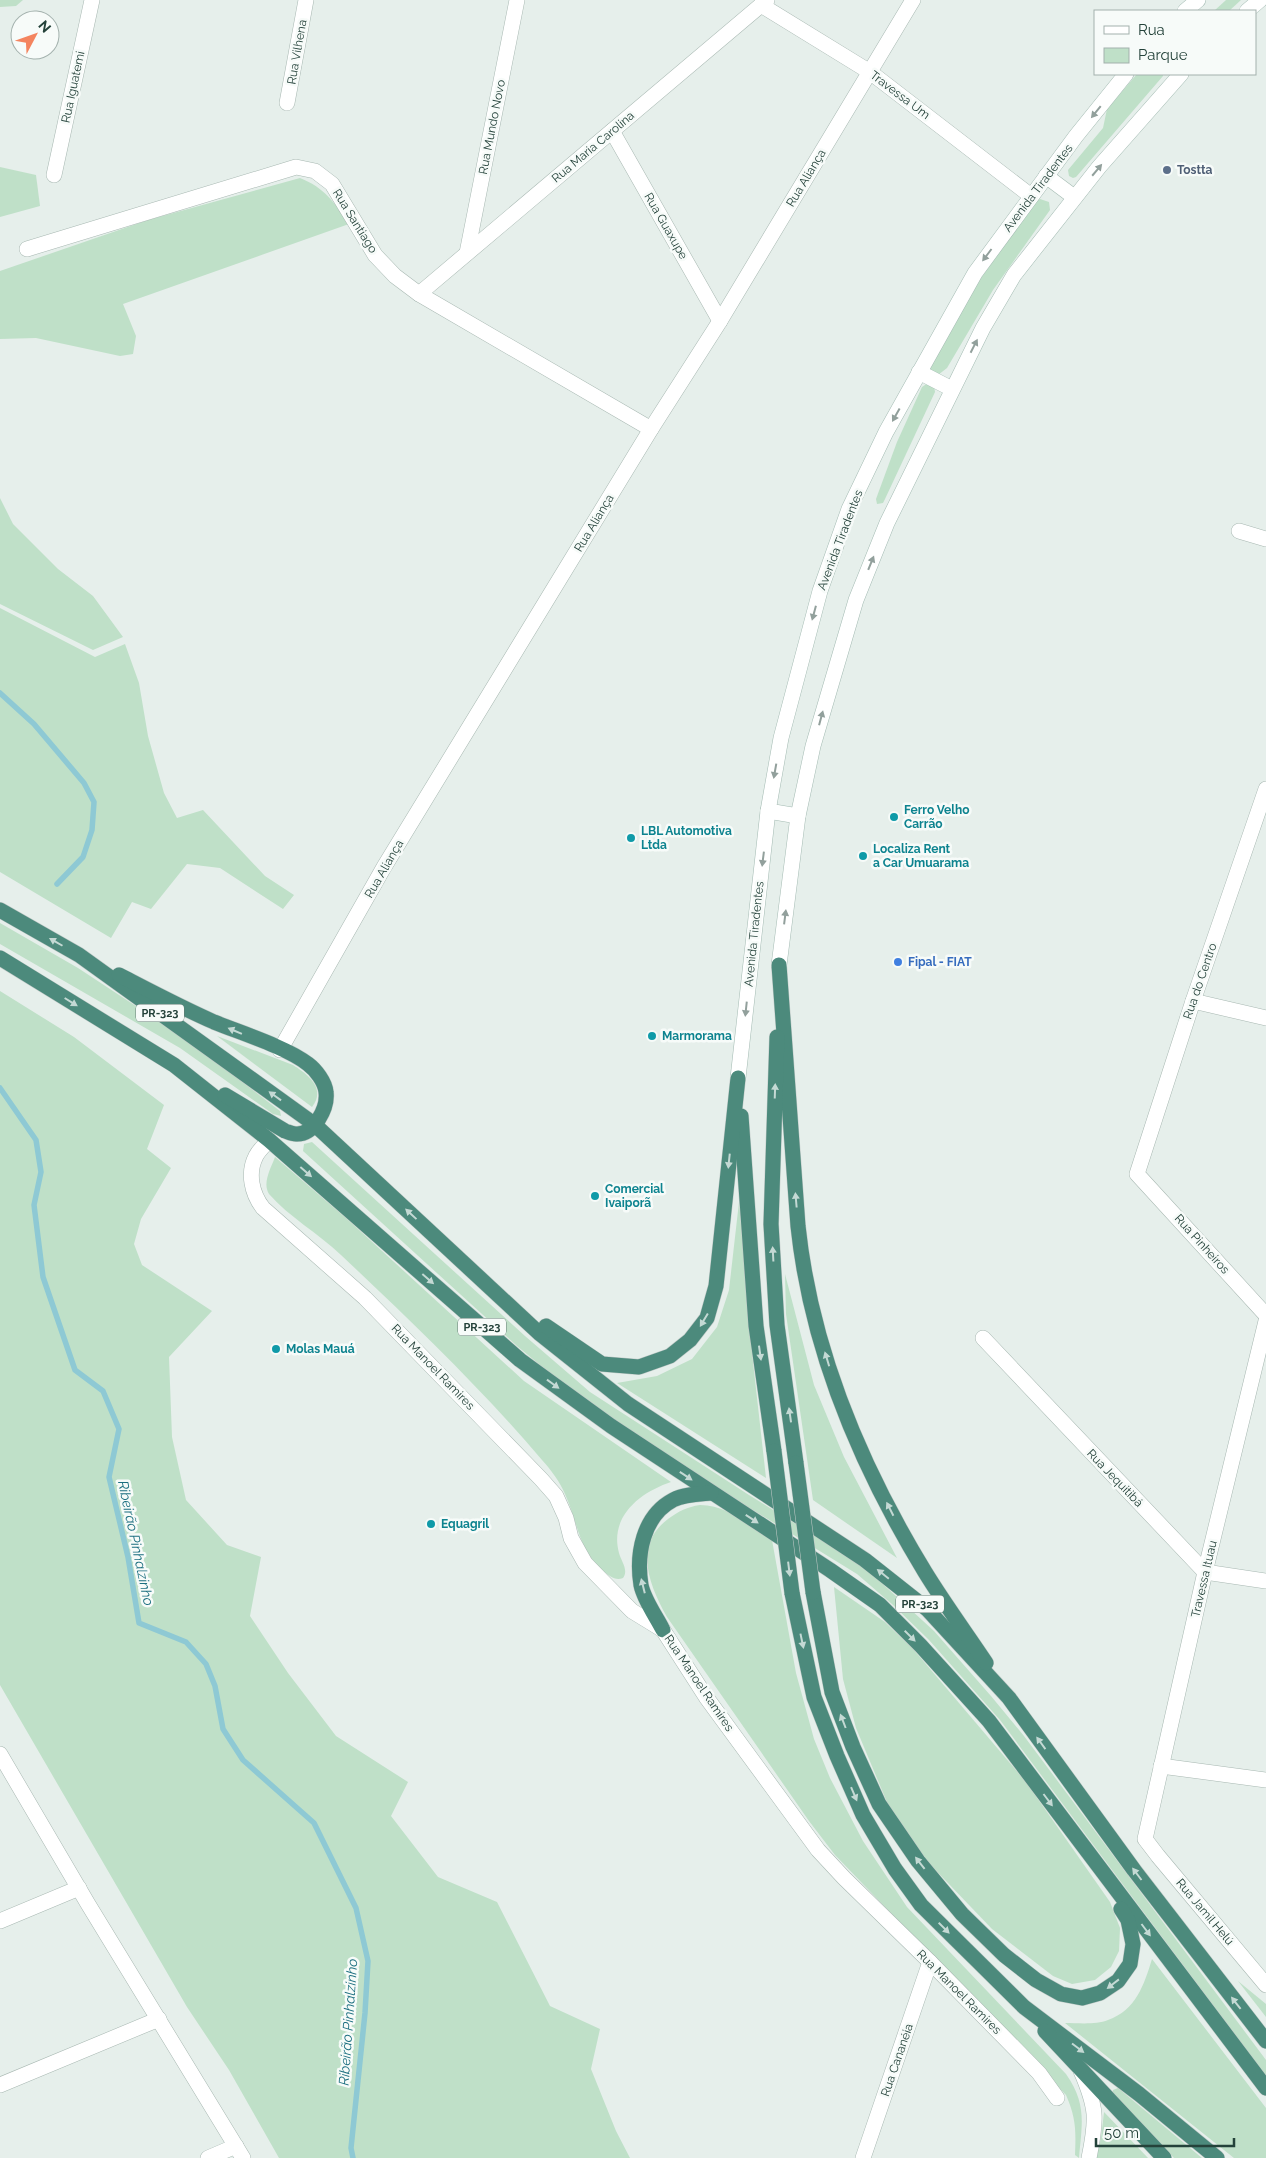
<svg xmlns="http://www.w3.org/2000/svg" width="1266" height="2158" font-family="Raleway,sans-serif">
	<style>
		.green { fill: #bfe0c8 }
		.lines { fill: none; stroke-linecap: round; stroke-linejoin: round }
		.stream { stroke: #8ec9d4; stroke-width: 5.5 }
		.minor-casing { stroke: #a8b8b2; stroke-width: 16 }
		.tertiary-casing { stroke: #a8b8b2; stroke-width: 16 }
		.secondary-casing { stroke: #a4bbb3; stroke-width: 16 }
		.trunk-casing { stroke: #c2cac8; stroke-width: 16 }
		.minor { stroke: #fff; stroke-width: 15 }
		.tertiary { stroke: #fff; stroke-width: 15 }
		.secondary { stroke: #fff; stroke-width: 15 }
		.trunk { stroke: #4c8a7c; stroke-width: 15 }
		.trunk-bridge-casing { stroke: #c2cac8; stroke-width: 16; stroke-linecap: butt }
		.trunk-bridge { stroke: #4c8a7c; stroke-width: 15 }
		.oneway { fill: #92a09c }
		.oneway2 { fill: #c4d9d4 }
		.service-dot { fill: #5c6f8a; stroke: #f7fbf9; stroke-width: 2 }
		.culture-dot { fill: #0f9aa8; stroke: #f7fbf9; stroke-width: 2 }
		.shop-dot { fill: #3f7fe0; stroke: #f7fbf9; stroke-width: 2 }
		.labels { text-anchor: middle; dominant-baseline: central; stroke-width: 5; stroke-linejoin: round; paint-order: stroke }
		.shield { fill: #f7fbf9; stroke: #637a73; stroke-width: 1 }
		.shield-label { font-size: 11px; font-weight: bold; fill: #24423a }
		.street-label { font-size: 12px; fill: #24423a; stroke: #f7fbf9 }
		.service-label { font-size: 12px; font-weight: bold; fill: #4e5e75; stroke: #f7fbf9; text-anchor: start }
		.culture-label { font-size: 12px; font-weight: bold; fill: #0d838f; stroke: #f7fbf9; text-anchor: start }
		.shop-label { font-size: 12px; font-weight: bold; fill: #366cbe; stroke: #f7fbf9; text-anchor: start }
		.water-label { font-size: 14px; font-style: italic; fill: #1c6f80; stroke: #f7fbf9 }
	</style>
	<rect width="100%" height="100%" fill="#e6efeb"/>
	<g class="green">
		<polygon points="0,0 23,0 16,6 0,7"/>
		<polygon points="1226,0 1241,0 1229,11 1214,11"/>
		<polygon points="1137,74 1163,74 1163,76 1076,177 1073,178 1069,176 1068,170 1103,128 1107,109"/>
		<polygon points="0,167 36,175 40,206 0,217"/>
		<path d="M300,178C325,188 334,202 349,224L123,304L136,336L133,354L120,356L36,338L0,339V271L148,220Z"/>
		<polygon points="1040,199 1049,202 1050,210 993,290 947,368 938,375 930,371 930,366 981,278 1036,201"/>
		<polygon points="928,383 934,385 935,392 885,499 883,503 877,504 876,499 897,442 922,387"/>
		<polygon points="0,498 13,524 58,569 93,596 123,637 93,650 0,604"/>
		<polygon points="0,608 95,657 125,644 139,683 148,736 164,793 177,818 203,810 265,876 294,895 283,909 220,868 187,864 151,909 132,902 111,938 0,872"/>
		<polygon points="0,923 78,968 186,1039 280,1111 281,1116 273,1114 180,1048 0,944"/>
		<polygon points="0,991 74,1037 164,1105 147,1149 171,1168 141,1219 134,1244 142,1265 212,1311 169,1357 172,1437 186,1500 227,1545 261,1557 250,1616 288,1673 336,1736 408,1782 391,1816 438,1877 497,1902 550,2006 600,2029 591,2069 616,2131 630,2158 279,2158 229,2070 187,2007 0,1685"/>
		<path d="M217,1036L293,1065C309,1075 326,1089 312,1107Z"/>
		<polygon points="312,1142 525,1336 590,1392 749,1495 862,1565 934,1631 991,1696 1024,1736 1266,2060 1266,2076 1000,1720 929,1640 893,1605 857,1574 745,1505 584,1401 517,1346 303,1151 304,1144"/>
		<path d="M275,1157L346,1218L524,1381L671,1482C641,1492 609,1516 619,1553C621,1561 629,1570 623,1578C615,1581 610,1576 603,1571C578,1549 578,1523 565,1494C560,1482 551,1470 542,1460C481,1388 409,1319 341,1255C318,1233 289,1217 269,1194C262,1183 271,1168 275,1157Z"/>
		<polygon points="739,1202 753,1362 766,1478 617,1383 657,1376 692,1359 717,1327 729,1290"/>
		<polygon points="785,1274 814,1385 844,1457 897,1558 813,1500 786,1314"/>
		<path d="M700,1505C728,1505 750,1526 772,1540L796,1673L814,1739L830,1778L863,1841L907,1907L1066,2074C1087,2104 1082,2123 1079,2158L1075,2155C1076,2130 1076,2118 1066,2095L835,1855L809,1821L667,1617C649,1585 633,1545 668,1519C679,1511 687,1507 700,1505Z"/>
		<polygon points="834,1587 885,1622 914,1650 1026,1782 1110,1902 1120,1928 1119,1951 1111,1967 1095,1980 1072,1984 1053,1976 992,1929 923,1857 889,1807 856,1728 843,1679"/>
		<path d="M1152,1959L1266,2108V2158H1234L1065,2023C1078,2023 1096,2025 1108,2020C1136,2010 1144,1985 1152,1959Z"/>
		<polygon points="1238,1981 1266,2004 1266,2017"/>
		<polygon points="1118,2088 1202,2158 1174,2158 1112,2094 1113,2090"/>
		<polygon points="1104,2112 1148,2158 1096,2158 1101,2138"/>
	</g>
	<g class="lines">
		<g class="stream">
			<polyline points="0,693 34,724 84,783 94,802 92,830 83,857 57,884"/>
			<polyline points="0,1088 36,1140 41,1172 34,1205 43,1277 75,1370 103,1391 119,1429 109,1477 128,1557 139,1623 186,1642 206,1664 215,1686 223,1729 243,1760 314,1823 356,1908 368,1961 365,2013 351,2148 353,2158"/>
		</g>
		<defs>
			<g id="minor">
				<polyline points="761,5 870,72 1031,196"/>
				<polyline points="287,103 306,0"/>
				<polyline points="612,131 720,321"/>
				<polyline points="54,175 92,0"/>
				<polyline points="27,249 296,167 315,171 332,184 375,255 395,276 419,294 651,429"/>
				<polyline points="467,253 517,0"/>
				<polyline points="419,294 767,0"/>
				<polyline points="1239,531 1266,539"/>
				<polyline points="1266,789 1193,1001 1137,1174 1266,1315"/>
				<polyline points="1193,1001 1266,1018"/>
				<polyline points="280,1050 384,867 651,429 720,321 913,0"/>
				<path d="M269,1140C265,1145 259,1150 256,1156C247,1173 252,1194 263,1208L365,1298L541,1479L556,1496L566,1518L571,1538L585,1563L632,1611L663,1630L706,1697L818,1850L844,1878L930,1962L1039,2073L1057,2098"/>
				<polyline points="1266,1321 1205,1572 1145,1839 1158,1856 1266,1985"/>
				<polyline points="983,1338 1205,1572 1266,1581"/>
				<polyline points="0,1754 88,1904 243,2158"/>
				<polyline points="1161,1766 1266,1780"/>
				<polyline points="0,1921 79,1888"/>
				<polyline points="0,2085 159,2019"/>
				<polyline points="208,2158 236,2146"/>
				<polyline points="863,2158 930,1962"/>
			</g>
			<path id="tertiary" d="M1081,2071C1097,2108 1097,2119 1089,2158"/>
			<g id="secondary">
				<polyline points="1185,11 1198,0"/>
				<polyline points="1247,11 1260,0"/>
				<polyline points="1046,176 1074,197"/>
				<polyline points="919,372 952,389"/>
				<polyline points="768,811 798,816"/>
				<polyline points="779,965 798,816 813,746 856,600 887,523 983,328 1014,275 1099,167 1181,74"/>
				<polyline points="738,1078 768,811 781,738 820,591 849,509 886,432 975,273 1076,136 1126,74"/>
			</g>
			<g id="trunk">
				<polyline points="0,910 79,955 314,1124 540,1334 628,1404 865,1560 927,1609 1009,1698 1134,1870 1266,2041"/>
				<polyline points="0,958 174,1065 269,1140 520,1360 611,1426 830,1570 880,1605 921,1646 989,1721 1266,2088"/>
				<path d="M779,965L798,1226C811,1349 861,1467 925,1572C944,1603 966,1633 986,1663"/>
				<path d="M119,975C150,991 182,1008 214,1022C241,1033 286,1047 308,1064C316,1070 325,1082 326,1092C328,1108 314,1135 296,1134C292,1134 288,1132 285,1131L225,1095"/>
				<polyline points="777,1037 771,1224 777,1325 796,1463"/>
				<polyline points="741,1116 756,1326 774,1451"/>
				<polyline points="546,1326 602,1364 639,1367 670,1356 690,1340 707,1318 716,1286 738,1078"/>
				<polyline points="813,1592 832,1692 853,1747 879,1804 918,1861 962,1914 1004,1955 1036,1980 1061,1994 1082,1998 1100,1993 1118,1981 1130,1964 1133,1944 1128,1920 1121,1909"/>
				<polyline points="792,1593 814,1697 837,1756 863,1815 895,1869 921,1905 1024,2007 1139,2094 1217,2158"/>
				<path d="M663,1630C656,1616 644,1600 641,1585C636,1554 643,1516 673,1500C684,1494 699,1494 711,1493"/>
				<polyline points="1045,2031 1164,2158"/>
			</g>
		</defs>
		<use href="#minor" class="minor-casing"/>
		<use href="#tertiary" class="tertiary-casing"/>
		<use href="#secondary" class="secondary-casing"/>
		<use href="#trunk" class="trunk-casing"/>
		<use href="#minor" class="minor"/>
		<use href="#tertiary" class="tertiary"/>
		<use href="#secondary" class="secondary"/>
		<use href="#trunk" class="trunk"/>
		<defs>
			<g id="trunk-bridge">
				<polyline points="774,1451 792,1593"/>
				<polyline points="796,1463 813,1592"/>
			</g>
		</defs>
		<use href="#trunk-bridge" class="trunk-bridge-casing"/>
		<use href="#trunk-bridge" class="trunk-bridge"/>
	</g>
	<defs><path id="oneway-solid" d="M-6-.8H1V-3.2L6.5 0L1 3.2V.8H-6Z" transform="scale(1.25)"/></defs>
	<g class="oneway">
		<use href="#oneway-solid" transform="translate(1096 112) rotate(129)"/>
		<use href="#oneway-solid" transform="translate(1097 170) rotate(-50)"/>
		<use href="#oneway-solid" transform="translate(987 255) rotate(127)"/>
		<use href="#oneway-solid" transform="translate(974 346) rotate(-63)"/>
		<use href="#oneway-solid" transform="translate(896 415) rotate(119)"/>
		<use href="#oneway-solid" transform="translate(871 563) rotate(-68)"/>
		<use href="#oneway-solid" transform="translate(814 613) rotate(105)"/>
		<use href="#oneway-solid" transform="translate(821 718) rotate(-75)"/>
		<use href="#oneway-solid" transform="translate(775 771) rotate(100)"/>
		<use href="#oneway-solid" transform="translate(763 859) rotate(97)"/>
		<use href="#oneway-solid" transform="translate(785 917) rotate(-83)"/>
		<use href="#oneway-solid" transform="translate(746 1009) rotate(96)"/>
	</g>
	<g class="oneway2">
		<use href="#oneway-solid" transform="translate(56 942) rotate(-150)"/>
		<use href="#oneway-solid" transform="translate(71 1002) rotate(32)"/>
		<use href="#oneway-solid" transform="translate(235 1031) rotate(-157)"/>
		<use href="#oneway-solid" transform="translate(775 1091) rotate(-88)"/>
		<use href="#oneway-solid" transform="translate(275 1096) rotate(-144)"/>
		<use href="#oneway-solid" transform="translate(729 1161) rotate(96)"/>
		<use href="#oneway-solid" transform="translate(306 1172) rotate(41)"/>
		<use href="#oneway-solid" transform="translate(796 1200) rotate(-95)"/>
		<use href="#oneway-solid" transform="translate(411 1214) rotate(-137)"/>
		<use href="#oneway-solid" transform="translate(773 1254) rotate(-93)"/>
		<use href="#oneway-solid" transform="translate(428 1279) rotate(41)"/>
		<use href="#oneway-solid" transform="translate(704 1320) rotate(121)"/>
		<use href="#oneway-solid" transform="translate(760 1353) rotate(82)"/>
		<use href="#oneway-solid" transform="translate(827 1359) rotate(-107)"/>
		<use href="#oneway-solid" transform="translate(553 1384) rotate(36)"/>
		<use href="#oneway-solid" transform="translate(790 1415) rotate(-98)"/>
		<use href="#oneway-solid" transform="translate(686 1476) rotate(34)"/>
		<use href="#oneway-solid" transform="translate(890 1509) rotate(-117)"/>
		<use href="#oneway-solid" transform="translate(752 1519) rotate(33)"/>
		<use href="#oneway-solid" transform="translate(789 1569) rotate(83)"/>
		<use href="#oneway-solid" transform="translate(883 1574) rotate(-141)"/>
		<use href="#oneway-solid" transform="translate(643 1586) rotate(-104)"/>
		<use href="#oneway-solid" transform="translate(910 1636) rotate(45)"/>
		<use href="#oneway-solid" transform="translate(802 1641) rotate(78)"/>
		<use href="#oneway-solid" transform="translate(843 1721) rotate(-111)"/>
		<use href="#oneway-solid" transform="translate(1041 1743) rotate(-126)"/>
		<use href="#oneway-solid" transform="translate(854 1794) rotate(67)"/>
		<use href="#oneway-solid" transform="translate(1048 1800) rotate(53)"/>
		<use href="#oneway-solid" transform="translate(920 1863) rotate(-128)"/>
		<use href="#oneway-solid" transform="translate(1137 1874) rotate(-127)"/>
		<use href="#oneway-solid" transform="translate(944 1928) rotate(45)"/>
		<use href="#oneway-solid" transform="translate(1146 1930) rotate(53)"/>
		<use href="#oneway-solid" transform="translate(1113 1984) rotate(142)"/>
		<use href="#oneway-solid" transform="translate(1236 2003) rotate(-128)"/>
		<use href="#oneway-solid" transform="translate(1078 2048) rotate(37)"/>
	</g>
	<circle class="service-dot" cx="1167" cy="170" r="5"/>
	<g class="culture-dot">
		<circle cx="894" cy="817" r="5"/>
		<circle cx="631" cy="838" r="5"/>
		<circle cx="863" cy="856" r="5"/>
		<circle cx="652" cy="1036" r="5"/>
		<circle cx="595" cy="1196" r="5"/>
		<circle cx="276" cy="1349" r="5"/>
		<circle cx="431" cy="1524" r="5"/>
	</g>
	<circle class="shop-dot" cx="898" cy="962" r="5"/>
	<g class="labels">
		<g class="shield">
			<rect x="136" y="1004.5" width="48" height="17" rx="4"/>
			<rect x="458" y="1318.5" width="48" height="17" rx="4"/>
			<rect x="896" y="1595.5" width="48" height="17" rx="4"/>
		</g>
		<g class="shield-label">
			<text x="160" y="1013">PR-323</text>
			<text x="482" y="1327">PR-323</text>
			<text x="920" y="1604">PR-323</text>
		</g>
		<g class="street-label">
			<text transform="translate(297 52) rotate(-80)">Rua Vilhena</text>
			<text transform="translate(73 87) rotate(-78)">Rua Iguatemi</text>
			<text transform="translate(900 95) rotate(37)">Travessa Um</text>
			<text transform="translate(492 127) rotate(-79)">Rua Mundo Novo</text>
			<text transform="translate(593 147) rotate(-40)">Rua Maria Carolina</text>
			<text transform="translate(806 178) rotate(-59)">Rua Aliança</text>
			<text transform="translate(1038 188) rotate(-53)">Avenida Tiradentes</text>
			<text transform="translate(355 221) rotate(58)">Rua Santiago</text>
			<text transform="translate(666 226) rotate(60)">Rua Guaxupe</text>
			<text transform="translate(594 523) rotate(-59)">Rua Aliança</text>
			<text transform="translate(840 540) rotate(-69)">Avenida Tiradentes</text>
			<text transform="translate(384 869) rotate(-60)">Rua Aliança</text>
			<text transform="translate(754 934) rotate(-84)">Avenida Tiradentes</text>
			<text transform="translate(1200 981) rotate(-71)">Rua do Centro</text>
			<text transform="translate(1202 1244) rotate(48)">Rua Pinheiros</text>
			<text transform="translate(433 1367) rotate(46)">Rua Manoel Ramires</text>
			<text transform="translate(1115 1478) rotate(46)">Rua Jequitibá</text>
			<text transform="translate(1204 1579) rotate(-77)">Travessa Ituau</text>
			<text transform="translate(699 1683) rotate(56)">Rua Manoel Ramires</text>
			<text transform="translate(1205 1912) rotate(50)">Rua Jamil Helú</text>
			<text transform="translate(959 1992) rotate(45)">Rua Manoel Ramires</text>
			<text transform="translate(897 2060) rotate(-71)">Rua Cananéia</text>
		</g>
		<g class="service-label">
			<text x="1177" y="170">Tostta</text>
		</g>
		<g class="culture-label">
			<text x="904" y="810">Ferro Velho<tspan x="904" dy="14">Carrão</tspan></text>
			<text x="641" y="831">LBL Automotiva<tspan x="641" dy="14">Ltda</tspan></text>
			<text x="873" y="849">Localiza Rent<tspan x="873" dy="14">a Car Umuarama</tspan></text>
			<text x="662" y="1036">Marmorama</text>
			<text x="605" y="1189">Comercial<tspan x="605" dy="14">Ivaiporã</tspan></text>
			<text x="286" y="1349">Molas Mauá</text>
			<text x="441" y="1524">Equagril</text>
		</g>
		<g class="shop-label">
			<text x="908" y="962">Fipal - FIAT</text>
		</g>
		<g class="water-label">
			<text transform="translate(136 1543) rotate(78)">Ribeirão Pinhalzinho</text>
			<text transform="translate(348 2022) rotate(-86)">Ribeirão Pinhalzinho</text>
		</g>
	</g>
	<rect x="1094" y="10" width="162" height="65" fill="#f7fbf9" stroke="#a3b1ad"/>
	<rect x="1104" y="26" width="25" height="8" fill="#ffffff" stroke="#a3b1ad"/>
	<text x="1138" y="35" font-size="15" fill="#24423a">Rua</text>
	<rect x="1104" y="48" width="25" height="15" fill="#bfe0c8" stroke="#a3b1ad"/>
	<text x="1138" y="60" font-size="15" fill="#24423a">Parque</text>
	<g transform="translate(35 35) rotate(49)"><circle r="24" fill="#f7fbf9" stroke="#a3b1ad"/>
	<path d="M0-4L9 19L0 12L-9 19Z" fill="#f4845f"/>
	<text y="-8" font-size="14" font-weight="bold" text-anchor="middle" fill="#24423a">N</text>
	</g>
	<path d="M1096 2138v8h138v-8" fill="none" stroke="#24423a" stroke-width="2.5"/>
	<text x="1104" y="2138" font-size="15" fill="#24423a" stroke="#f7fbf9" stroke-width="4" paint-order="stroke">50 m</text>
</svg>
